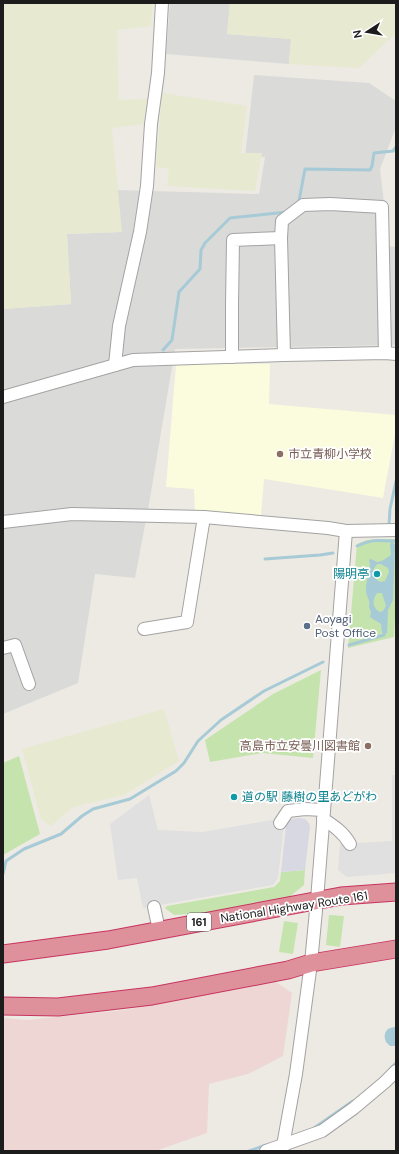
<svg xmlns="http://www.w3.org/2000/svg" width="399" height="1154" font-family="'DM Sans','Noto Sans JP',sans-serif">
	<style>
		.residential { fill: #dadad9 }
		.commercial { fill: #edd6d3 }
		.education { fill: #fafcdd }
		.farmland { fill: #e7ead0 }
		.grass { fill: #c5e3ad }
		.parking { fill: #e0e0e0 }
		.plaza { fill: #d8d8e2 }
		.water { fill: #a7cad7; fill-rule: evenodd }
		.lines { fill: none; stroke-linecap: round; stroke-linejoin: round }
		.stream { stroke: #a7cad7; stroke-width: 3 }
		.minor-casing { stroke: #a3a3a3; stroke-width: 14 }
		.highway-casing { stroke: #c8335f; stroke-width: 19 }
		.minor { stroke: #fff; stroke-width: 12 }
		.highway { stroke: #de919b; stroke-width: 17 }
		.education-dot { fill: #8d6e63; stroke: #fff; stroke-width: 1.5 }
		.culture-dot { fill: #0f9aa8; stroke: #fff; stroke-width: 1.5 }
		.service-dot { fill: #5c6f8a; stroke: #fff; stroke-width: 1.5 }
		.labels { text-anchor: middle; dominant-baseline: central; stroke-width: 3.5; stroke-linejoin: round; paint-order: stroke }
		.shield { fill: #fff; stroke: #606060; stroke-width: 1 }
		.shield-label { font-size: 11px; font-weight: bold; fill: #1c1c1c }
		.education-label { font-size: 12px; fill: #785e54; stroke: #fff; text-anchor: start }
		.culture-label { font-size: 12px; fill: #0d838f; stroke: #fff; text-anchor: end }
		.service-label { font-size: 12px; fill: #4e5e75; stroke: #fff; text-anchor: start }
		.street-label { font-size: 12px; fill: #1c1c1c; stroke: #fff }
	</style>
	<rect width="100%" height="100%" fill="#edeae3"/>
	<g class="residential">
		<polygon points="170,3 230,3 227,34 291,39 289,64 166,54"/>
		<polygon points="254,75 369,83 396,101 396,127 380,169 389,246 396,247 396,345 175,349 149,504 135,578 95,574 78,683 3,714 3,309 71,304 67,234 121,232 117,190 259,194 265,157 245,158"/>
	</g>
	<polygon class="commercial" points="273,980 292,993 283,1056 248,1074 209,1084 207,1133 155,1151 3,1151 3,1018 27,1020 125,1010"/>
	<polygon class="education" points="176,364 270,364 269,404 396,415 396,429 383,498 264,479 261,515 195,511 194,489 166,487"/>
	<g class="farmland">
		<polygon points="3,3 153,3 151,26 117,30 119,100 147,99 143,124 112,128 122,232 67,234 71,304 3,309"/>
		<polygon points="230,3 396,3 396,33 359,68 289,64 291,39 227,34"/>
		<polygon points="162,93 247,106 241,153 262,153 255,191 167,186 169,169 156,167"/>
		<polygon points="164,709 179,761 124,795 73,807 51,826 41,819 22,749"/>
	</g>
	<g class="grass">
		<polygon points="376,539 396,539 396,596 394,637 348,648 357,544 367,540"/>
		<polygon points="321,670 313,758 262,753 210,762 205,740 273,694"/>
		<polygon points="19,756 40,834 3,855 3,763"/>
		<polygon points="305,870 304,885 288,898 204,913 174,915 165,908 167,906 274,887 280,881 281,872"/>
		<polygon points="329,915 344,916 340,947 326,945"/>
		<polygon points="284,921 298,923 293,954 279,952"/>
	</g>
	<g class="parking">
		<polygon points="392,775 396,775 396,873 347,877 338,870 340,844 392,841"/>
		<polygon points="149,795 158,830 203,832 272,820 284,825 278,878 273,885 143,908 137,878 118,880 110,824"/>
	</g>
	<polygon class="plaza" points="299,818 305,819 309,823 310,827 305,870 281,872 286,826 289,821 292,819"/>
	<g class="water">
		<path d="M390,544H395L393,600L388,610L387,633H382L381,624L370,617L371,612L369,607C371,599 365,596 366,588C366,583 368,581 367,576L370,573L369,569L370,565L369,560L371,559L377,562L382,561L391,555ZM377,564H381L388,568L389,572L385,581L380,582L376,579L373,570ZM377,593H382L386,606L383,611L380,612C372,608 372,600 377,593Z"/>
		<path d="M396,1027V1046H390L386,1042C382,1033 387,1027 396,1027Z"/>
	</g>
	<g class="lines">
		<g class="stream">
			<polyline points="297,203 299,201 305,169 370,170 372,166 374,153 393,151 396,147"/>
			<polyline points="163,350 172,340 179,292 200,269 201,250 205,243 230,218 287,212"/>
			<polyline points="389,525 390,509 396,481"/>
			<path d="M357,546C375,538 378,541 396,541"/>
			<polyline points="392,548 392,541"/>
			<polyline points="265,559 320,555 333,553"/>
			<polyline points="349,645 384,635 385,629"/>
			<polyline points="3,874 6,861 24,849 61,834 82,816 93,809 130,799 176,771 184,763 198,741 221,720 264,691 323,662"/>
			<polyline points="391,1068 396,1063"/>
			<polyline points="314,1128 353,1101"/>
			<polyline points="249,1151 266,1145"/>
		</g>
		<defs>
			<g id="minor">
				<polyline points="284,355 281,238 282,221 303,205 330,204 382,207 385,353"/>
				<polyline points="232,357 232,305 233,240 281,238"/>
				<polyline points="115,365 119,326 140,232 147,186 151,124 158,73 162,3"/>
				<polyline points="3,397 133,360 284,355 385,353 396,354"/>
				<polyline points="3,522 72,514 204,517 328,528 346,531 396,530"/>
				<polyline points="144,629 187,622 204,517"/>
				<polyline points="3,648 15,645 29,684"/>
				<path d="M323,819C334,826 343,832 350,844"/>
				<polyline points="280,823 288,811 305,809 323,810"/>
				<polyline points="154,907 159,930"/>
				<polyline points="266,1151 322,1131 354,1108 385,1082 396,1071"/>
				<polyline points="282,1151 296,1074 311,963 317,900 346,531"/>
			</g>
			<g id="highway">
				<polyline points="3,954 108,940 341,896 396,892"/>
				<polyline points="3,1006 58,1007 152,996 288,970 311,963 396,949"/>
			</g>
		</defs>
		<use href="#minor" class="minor-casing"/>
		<use href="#highway" class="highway-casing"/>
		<use href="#minor" class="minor"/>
		<use href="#highway" class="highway"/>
	</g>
	<g class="education-dot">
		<circle cx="280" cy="454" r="4"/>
		<circle cx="368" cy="746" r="4"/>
	</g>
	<g class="culture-dot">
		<circle cx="377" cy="574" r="4"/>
		<circle cx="234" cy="797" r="4"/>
	</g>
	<circle class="service-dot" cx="307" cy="626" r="4"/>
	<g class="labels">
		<rect class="shield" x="187" y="913" width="24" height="18" rx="3"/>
		<g class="shield-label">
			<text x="199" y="922">161</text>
		</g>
		<g class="education-label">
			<text x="288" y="454">市立青柳小学校</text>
			<text x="360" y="746" text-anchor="end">高島市立安曇川図書館</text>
		</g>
		<g class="culture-label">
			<text x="369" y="574">陽明亭</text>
			<text x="242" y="797" text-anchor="start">道の駅 藤樹の里あどがわ</text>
		</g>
		<g class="service-label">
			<text x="315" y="619">Aoyagi<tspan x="315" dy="14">Post Office</tspan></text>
		</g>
		<g class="street-label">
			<text transform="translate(294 907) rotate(-9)">National Highway Route 161</text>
		</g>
	</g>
	<rect width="399" height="1154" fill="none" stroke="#1c1c1c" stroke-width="8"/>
	<g transform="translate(367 32) rotate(258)" stroke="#ffffff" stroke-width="3" paint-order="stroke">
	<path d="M0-3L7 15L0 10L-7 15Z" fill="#1c1c1c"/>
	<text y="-6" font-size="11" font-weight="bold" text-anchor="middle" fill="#1c1c1c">N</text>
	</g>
</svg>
